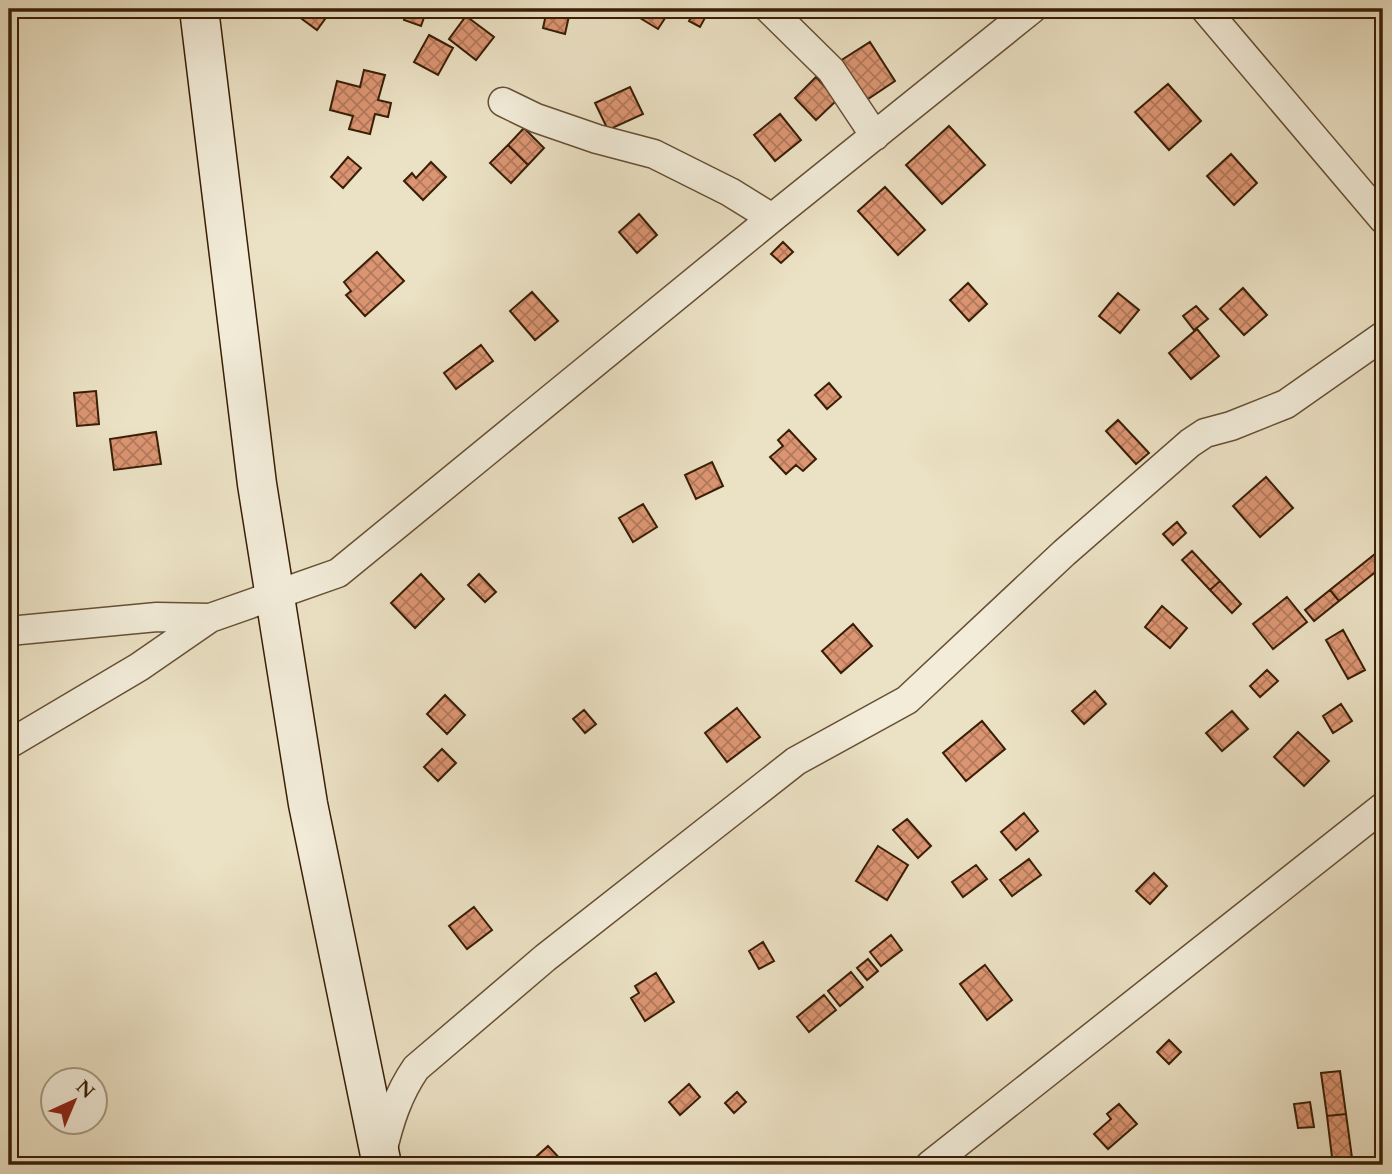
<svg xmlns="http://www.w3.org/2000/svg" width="1392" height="1174" font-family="Cardo,serif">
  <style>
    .building { fill: url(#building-cross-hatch); stroke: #391e05; stroke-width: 2 }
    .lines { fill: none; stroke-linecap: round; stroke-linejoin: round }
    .street-casing { stroke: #664f35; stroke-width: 31 }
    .secondary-casing { stroke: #391e05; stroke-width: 41 }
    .street { stroke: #f2ecd9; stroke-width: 28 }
    .secondary { stroke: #f2ecd9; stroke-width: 38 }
  </style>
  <defs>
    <pattern id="building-cross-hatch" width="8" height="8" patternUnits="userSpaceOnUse" patternTransform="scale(1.75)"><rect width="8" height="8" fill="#dc9572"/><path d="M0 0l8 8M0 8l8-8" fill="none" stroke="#b3795c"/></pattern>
  </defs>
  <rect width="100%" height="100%" fill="#ebe1c4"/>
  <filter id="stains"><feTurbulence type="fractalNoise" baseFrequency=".00286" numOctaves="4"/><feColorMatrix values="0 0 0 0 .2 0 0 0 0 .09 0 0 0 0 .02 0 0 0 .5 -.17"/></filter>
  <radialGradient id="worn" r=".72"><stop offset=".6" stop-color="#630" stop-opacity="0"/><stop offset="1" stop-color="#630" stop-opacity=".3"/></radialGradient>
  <path class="building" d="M309 9 325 19 317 30 302 19Z
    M408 9H427L421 26 404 20Z
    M646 9H671L658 29 640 18Z
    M547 10 569 16 565 34 543 28Z
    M695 10 706 16 700 27 689 21Z
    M466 16 494 37 476 60 449 39Z
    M429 35 453 48 438 75 414 62Z
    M870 42 895 81 865 101 840 61Z
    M364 70 385 75 378 100 391 103 388 117 375 114 370 134 349 129 353 116 330 110 337 81 360 87Z
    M816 77 837 100 816 120 795 98Z
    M1168 84 1201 121 1169 150 1135 112Z
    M630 87 643 114 608 130 595 103Z
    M780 114 801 140 775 161 754 135Z
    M949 126 985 165 942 204 906 165Z
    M524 128 544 148 528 165 508 145Z
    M508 145 528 165 511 183 490 163Z
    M1231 154 1257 183 1234 205 1207 176Z
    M348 157 361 168 343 188 331 177Z
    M431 162 446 177 423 200 404 181 412 173 416 178Z
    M885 187 925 230 898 255 858 211Z
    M639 214 657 235 637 253 619 232Z
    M783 242 793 252 781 263 771 254Z
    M377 252 404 281 365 316 346 295 351 291 344 282Z
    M968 283 987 304 969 321 950 300Z
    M1243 288 1267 315 1244 335 1220 309Z
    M532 292 558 321 535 340 510 311Z
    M1118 293 1139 310 1120 333 1099 316Z
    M1196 306 1208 319 1194 330 1183 316Z
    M1197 329 1219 356 1191 379 1169 353Z
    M481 345 493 361 456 389 444 373Z
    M829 383 841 397 827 409 815 395Z
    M96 391 99 424 77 426 74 393Z
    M1118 420 1149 453 1136 464 1106 431Z
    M789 430 816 459 803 471 796 465 786 474 770 457 783 446 778 440Z
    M156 432 161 464 114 470 110 439Z
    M712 462 723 486 696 499 685 475Z
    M1266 477 1293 508 1260 537 1233 506Z
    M643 504 657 527 633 542 619 518Z
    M1177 522 1186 533 1173 545 1163 534Z
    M1192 551 1220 581 1210 590 1182 560Z
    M1375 554 1383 566 1339 601 1330 590Z
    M421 574 444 599 415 628 391 603Z
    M479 574 496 592 485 602 468 585Z
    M1220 581 1241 604 1232 613 1210 590Z
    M1330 590 1339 601 1314 621 1305 610Z
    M1287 597 1307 622 1273 649 1253 624Z
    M1162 606 1187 628 1170 648 1145 627Z
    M853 624 872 646 841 673 822 651Z
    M1343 630 1365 670 1348 679 1326 640Z
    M1267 670 1278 681 1260 697 1250 686Z
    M1095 691 1106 704 1084 724 1072 711Z
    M445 695 465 715 447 734 427 714Z
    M1341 704 1352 721 1333 733 1323 716Z
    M737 708 760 737 727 762 705 733Z
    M584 710 596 724 585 733 573 719Z
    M1232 711 1248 729 1222 751 1206 733Z
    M982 721 1005 749 966 781 943 753Z
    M1298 732 1329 761 1304 786 1274 757Z
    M442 749 456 763 438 781 424 767Z
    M1024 813 1038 831 1016 850 1001 832Z
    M907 819 931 846 918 858 893 830Z
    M878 846 908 865 887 900 856 881Z
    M1029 859 1041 875 1012 896 1000 880Z
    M976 865 987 879 963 897 952 882Z
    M1154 873 1167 886 1150 904 1136 891Z
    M474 907 492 930 467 949 449 926Z
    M891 935 902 950 881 966 870 952Z
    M763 942 774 961 759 969 749 951Z
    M868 959 878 971 867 980 857 968Z
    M985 965 1012 1000 987 1020 960 984Z
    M851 972 863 987 840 1006 828 991Z
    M656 973 674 1002 645 1021 631 998 639 993 635 986Z
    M824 995 836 1010 809 1032 797 1017Z
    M1169 1040 1181 1052 1169 1064 1157 1052Z
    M1340 1071 1346 1114 1327 1116 1321 1073Z
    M689 1084 700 1097 680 1115 669 1102Z
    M737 1092 746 1102 734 1113 725 1103Z
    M1310 1102 1314 1127 1298 1128 1294 1104Z
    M1119 1104 1137 1124 1108 1149 1094 1134 1111 1119 1107 1114Z
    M1346 1114 1353 1165H1333L1327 1116Z
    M548 1146 566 1165H527Z"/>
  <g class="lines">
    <defs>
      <path id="street" d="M769 9 831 70 875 136
        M1205 9 1383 219
        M503 102 536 118 597 139 654 154 730 192 772 218
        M9 631 157 617 210 618 338 573 772 218 1032 9
        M9 744 139 667 210 618
        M382 1153C389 1122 398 1094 416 1068L545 958 796 761 907 700 1064 553 1190 443 1205 433 1231 426 1286 404 1383 336
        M930 1165 1383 807"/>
      <path id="secondary" d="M199 9 257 484 308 804 382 1165"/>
    </defs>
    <use href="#street" class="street-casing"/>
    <use href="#secondary" class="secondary-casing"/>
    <use href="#street" class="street"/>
    <use href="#secondary" class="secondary"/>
  </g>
  <rect width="1392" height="1174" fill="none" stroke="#ebe1c4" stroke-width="35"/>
  <rect x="10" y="10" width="1371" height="1153" fill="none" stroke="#391e05" stroke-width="3.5"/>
  <rect x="18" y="18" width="1357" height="1139" fill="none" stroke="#391e05" stroke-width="2"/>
  <g transform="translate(74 1101) rotate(44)"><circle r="33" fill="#f2ecd9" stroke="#a89a84" stroke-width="2"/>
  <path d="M0-5L12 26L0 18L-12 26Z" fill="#8f2418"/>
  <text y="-10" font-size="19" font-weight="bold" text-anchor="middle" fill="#391e05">N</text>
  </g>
  <rect width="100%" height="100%" filter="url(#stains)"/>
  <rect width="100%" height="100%" fill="url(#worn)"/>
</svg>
